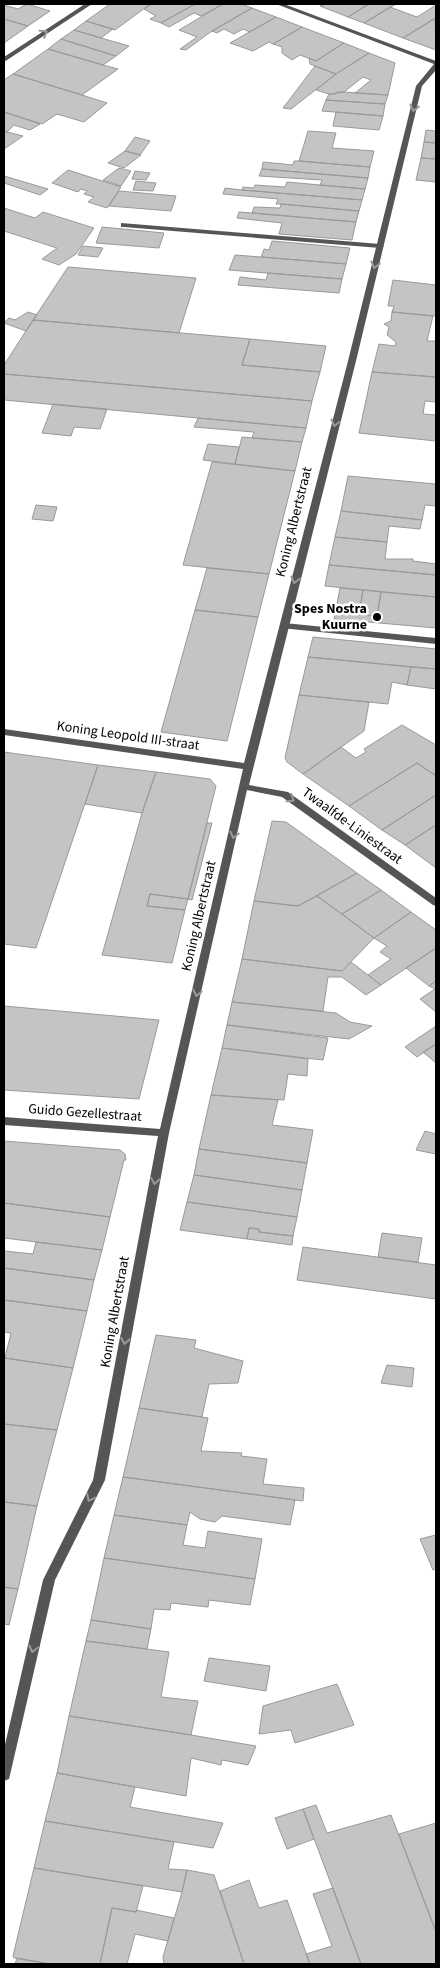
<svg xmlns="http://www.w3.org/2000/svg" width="440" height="1968" font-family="'Source Sans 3',sans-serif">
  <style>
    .building { fill: #c4c4c4; stroke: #999 }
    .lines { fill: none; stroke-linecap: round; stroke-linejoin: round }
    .lane { fill: #555; fill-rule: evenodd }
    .street { fill: #555; fill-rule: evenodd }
    .oneway { stroke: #999 }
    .poi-dot { fill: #000; stroke: #fff; stroke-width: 2 }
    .labels { text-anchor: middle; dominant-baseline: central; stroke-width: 5; stroke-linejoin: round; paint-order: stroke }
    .street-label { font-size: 14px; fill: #000; stroke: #fff }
    .poi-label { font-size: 14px; font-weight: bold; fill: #000; stroke: #fff; text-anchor: end }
  </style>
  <rect width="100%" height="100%" fill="#fff"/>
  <path class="building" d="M27 4 50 11 28 26 4 19V5L18 9Z
    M110 4H145L149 5 115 30 86 21Z
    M152 4H195L161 23 150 19 156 16 144 9Z
    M195 4H223L201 16 194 13 169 27 161 23Z
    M223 4H241L252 8 209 33 186 50 180 49 197 37 179 30Z
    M326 4H369L348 17 320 6Z
    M369 4H396L364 23 348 17Z
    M436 5V18L403 38 364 23 390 7 417 17Z
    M252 8 276 17 250 32 243 29 234 34 224 29 217 33 212 31Z
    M276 17 302 27 273 44 269 42 253 51 230 43Z
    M435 18 436 50 403 38Z
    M4 19 28 26 4 43Z
    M86 21 113 29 101 38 74 30Z
    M302 27 344 43 316 61 300 55 292 60 282 53V47L273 44Z
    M74 30 101 38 129 46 116 56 61 39Z
    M61 39 116 56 103 65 48 49Z
    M344 43 369 53 336 74 310 64 309 58 316 61Z
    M48 49 103 65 118 69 82 95 13 74Z
    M369 53 395 63 388 95 355 93 371 80 363 77 344 92 329 94 316 90 336 74Z
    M315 66 336 74 291 109 283 108Z
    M13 74 82 95 107 103 84 122 57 114 42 124 4 112V80Z
    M337 92H344L388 95 385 104 326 100 329 94H336Z
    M326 100 385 104 383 116 322 111Z
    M4 112 40 124 30 130 14 125 7 132 4 131Z
    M336 112 383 116 379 130 333 126Z
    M426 130 436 131V143L424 142Z
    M4 131 7 132 23 136 4 149Z
    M308 131 336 133 332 148 374 151 370 167 299 161Z
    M135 137 150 141 140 155 125 151Z
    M424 142 436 143V159L421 158Z
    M125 151 141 155 124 168 108 163Z
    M421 158 436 159V182L416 180Z
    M294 161H299L370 167 368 178 262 169 263 162 293 165Z
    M119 168 131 171 121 186 103 180Z
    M262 169 368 178 365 189 320 185 322 180 259 176Z
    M68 170 121 187 107 208 88 202 94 197 84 194 87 191 81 189 78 192 52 183Z
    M135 171 150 173 146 180 132 179Z
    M4 176 48 189 40 195 4 183Z
    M136 181 156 183 153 191 133 190Z
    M287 182 320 185 365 189 362 200 242 190 243 187 254 188 255 185 285 187Z
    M225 188 242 190 362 200 359 211 281 204H276L278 199 223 194Z
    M119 191 176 196 171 211 109 206Z
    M281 204 359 211 356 222 252 213 254 207 280 208Z
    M4 208 35 218 43 212 94 228 76 254 59 265 42 259 57 248 4 231Z
    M239 212 252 213 356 222 352 240 279 234 282 223 237 218Z
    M102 227 164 233 159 248 96 243Z
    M272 241 350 248 346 264 261 257 264 249 269 250Z
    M83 246 103 248 98 257 78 255Z
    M235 255 261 257 346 264 342 279 229 270Z
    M68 267 196 278 179 333 33 320Z
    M268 273 342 279 339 293 238 285 240 277 266 280Z
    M393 280 436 285V316L392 312 394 306H388Z
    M28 312 37 315 26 331 4 323 9 318 15 320Z
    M392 312 433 316 427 341H436V377L372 372 379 344 395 346 396 342 387 335 389 327 384 324 391 321Z
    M33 320 250 339 242 365 320 372 312 401 4 374V365Z
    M250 339 326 346 320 372 242 365Z
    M372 372 436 377V402L425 401 423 414 436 415V441L359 433Z
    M4 374 312 401 306 428 4 400Z
    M53 404 107 409 100 429 74 427 71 436 42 433Z
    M198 418 306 428 302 442 252 438 254 432 194 427Z
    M242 437 302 442 295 471 235 464Z
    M208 444 239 447 235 464 203 460Z
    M212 462 295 471 269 574 183 565Z
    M348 476 436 484V506L425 505 422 520 341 511Z
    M36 505 57 507 53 521 32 519Z
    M341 511 422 520 420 529 389 526 387 542 335 537Z
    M335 537 387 542 385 559H413V561L436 564V575L329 565Z
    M329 565 436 575V597L325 586Z
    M207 568 269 574 258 617 195 610Z
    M340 588 363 590 359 615 377 616 381 592 436 597V628L334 619Z
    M363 590 381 592 377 616 359 615Z
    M195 610 258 617 227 741 161 732Z
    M313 637 436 649V669L308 657Z
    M308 657 411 667 407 685 392 682 388 704 299 695Z
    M411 667 436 669V689L407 685Z
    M299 695 369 702 364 731 303 774 287 762 285 758Z
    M402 725 436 745V776L417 763 349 806 303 774 341 747 356 758 366 752 364 749Z
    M4 752 98 765 36 948 4 944Z
    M417 763 436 776V795L382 830 349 806Z
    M98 765 156 772 142 813 85 804Z
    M156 772 210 779 216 786 188 899 150 894 147 906 185 910 172 963 102 955 142 813Z
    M436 795V825L405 845 382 830Z
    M272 821 286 822 357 873 298 906 254 901Z
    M207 823H212L192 900 188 899Z
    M436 825V868L405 845Z
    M357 873 381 890 342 914 317 896Z
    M381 890 411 912 374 938 342 914Z
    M150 894 188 899 185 910 147 906Z
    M317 896 374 938 342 971 242 959 254 901 298 906Z
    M411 912 436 930V948L381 985 368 975 391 959 380 952 387 946 374 938Z
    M436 948V981L429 986 406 968Z
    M242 959 342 971 351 962 381 985 366 995 342 977H328L323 1011 232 1002Z
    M436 981V1012L420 999 435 989 429 986Z
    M232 1002 336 1013 350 1022 372 1026 349 1039 227 1025Z
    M4 1006 159 1020 139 1099 4 1090Z
    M227 1025 328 1038 323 1060 222 1048Z
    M436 1026V1044L417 1057 405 1047Z
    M436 1044V1063L423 1052Z
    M222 1048 308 1059 307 1076 288 1074 284 1100 211 1095Z
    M211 1095 278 1100 272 1125 313 1130 307 1163 199 1149Z
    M425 1131 436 1134V1154L416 1150Z
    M4 1141 120 1150 125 1154 126 1160H124L110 1217 4 1203Z
    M199 1149 307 1163 302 1190 194 1175Z
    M194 1175 302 1190 297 1217 187 1202Z
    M187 1202 297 1217 293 1236 259 1232V1229L249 1228 247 1239 180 1230Z
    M4 1203 110 1217 102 1250 4 1238Z
    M249 1228 259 1229V1232L293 1236 292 1245 247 1239Z
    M382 1233 422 1238 418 1262 378 1257Z
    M36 1242 102 1250 94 1280 4 1268V1251L33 1254Z
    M303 1247 436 1265V1299L297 1280Z
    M4 1268 94 1280 87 1311 4 1300Z
    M4 1300 87 1311 73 1368 5 1358 11 1333 4 1332Z
    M156 1335 196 1340 194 1348 243 1361 238 1383 209 1384 202 1417 139 1408Z
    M4 1358 73 1368 57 1430 4 1424Z
    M387 1365 414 1368 412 1387 381 1383Z
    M139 1408 208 1418 201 1451 242 1453 241 1456 267 1459 263 1484 304 1488 303 1501 123 1477Z
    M4 1424 57 1430 37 1506 4 1502Z
    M123 1477 295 1500 290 1525 222 1516 215 1522 200 1519 190 1512 187 1525 114 1515Z
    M4 1502 37 1506 18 1589 4 1587Z
    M114 1515 187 1525 183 1545 205 1548 208 1531 262 1539 255 1579 104 1558Z
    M436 1535V1569L433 1570 420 1539Z
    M104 1558 255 1579 250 1605 209 1600 208 1607 171 1603 170 1610 154 1609 151 1629 91 1620Z
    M4 1587 18 1589 9 1625 4 1624Z
    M91 1620 151 1629 147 1649 86 1641Z
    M86 1641 169 1652 161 1697 198 1701 191 1735 69 1716Z
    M209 1658 270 1666 266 1691 204 1681Z
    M337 1684 354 1725 295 1743 291 1730 259 1734 263 1706Z
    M69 1716 191 1735 256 1746 248 1765 222 1760 221 1765 191 1758 186 1796 57 1773Z
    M57 1773 135 1787 130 1807 223 1823 213 1848 45 1821Z
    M316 1805 327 1833 391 1815 436 1932V1964H361L303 1809Z
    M303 1809 314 1839 287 1849 275 1818Z
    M45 1821 174 1842 168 1869 187 1870 182 1892 34 1868Z
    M436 1823V1932L399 1834Z
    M34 1868 143 1886 136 1912 112 1908 100 1964H50L14 1958 13 1956Z
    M187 1870 214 1875 244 1964H164L163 1957 182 1892Z
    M249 1880 259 1908 287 1900 310 1964H244L220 1891Z
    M333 1888 361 1964H310L306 1954 332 1946 313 1894Z
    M112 1908 136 1912V1910L174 1918 168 1941 135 1934 127 1964H100Z
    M17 1958 50 1964H15Z"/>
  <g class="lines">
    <path class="lane" d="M121 223 380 244 384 246 380 248 124 227H121Z
      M284 623 436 638V644L281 628 280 626 281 624Z"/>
    <path class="street" d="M85 4H92L4 62V57Z
      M276 4H284L436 61V70L422 86 356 361 249 785 288 792 436 898V906L433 905 282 797 247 790 169 1133 105 1480 55 1580 10 1775 9 1779 4 1781V1749L43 1580 93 1480 158 1136 4 1125V1117L160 1129 243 769 4 735V729L244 763 348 361 416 86 434 64Z"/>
  </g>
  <defs><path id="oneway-chevron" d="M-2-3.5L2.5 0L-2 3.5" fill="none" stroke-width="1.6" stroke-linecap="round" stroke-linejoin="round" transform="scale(1.25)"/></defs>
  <g class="oneway">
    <use href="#oneway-chevron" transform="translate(44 33) rotate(-33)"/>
    <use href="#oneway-chevron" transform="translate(414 108) rotate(104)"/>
    <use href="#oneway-chevron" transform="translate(375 265) rotate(104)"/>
    <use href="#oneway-chevron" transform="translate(335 423) rotate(105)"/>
    <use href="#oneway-chevron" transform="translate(295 580) rotate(104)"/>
    <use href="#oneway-chevron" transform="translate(291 799) rotate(35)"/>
    <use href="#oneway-chevron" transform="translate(234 835) rotate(103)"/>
    <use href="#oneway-chevron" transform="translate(197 993) rotate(103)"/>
    <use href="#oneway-chevron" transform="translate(155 1181) rotate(100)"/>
    <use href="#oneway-chevron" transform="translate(125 1341) rotate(100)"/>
    <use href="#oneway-chevron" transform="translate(90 1498) rotate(117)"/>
    <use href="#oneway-chevron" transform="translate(33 1649) rotate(103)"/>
  </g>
  <circle class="poi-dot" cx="377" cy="617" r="5"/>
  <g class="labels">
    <g class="street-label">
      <text transform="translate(294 522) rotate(-76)">Koning Albertstraat</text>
      <text transform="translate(128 736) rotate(8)">Koning Leopold III-straat</text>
      <text transform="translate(352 826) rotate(36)">Twaalfde-Liniestraat</text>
      <text transform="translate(199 916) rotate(-77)">Koning Albertstraat</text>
      <text transform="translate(85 1113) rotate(4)">Guido Gezellestraat</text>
      <text transform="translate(115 1312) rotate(-80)">Koning Albertstraat</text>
    </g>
    <g class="poi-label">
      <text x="367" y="609">Spes Nostra<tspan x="367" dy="16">Kuurne</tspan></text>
    </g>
  </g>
  <rect width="440" height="1968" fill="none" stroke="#000000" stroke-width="10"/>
</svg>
